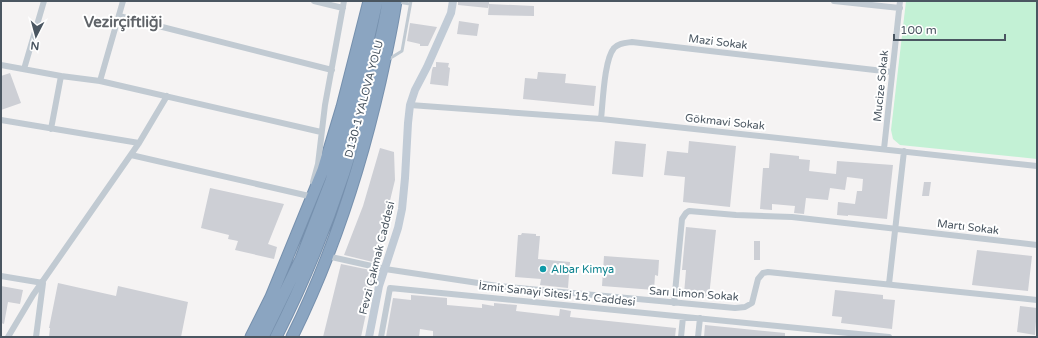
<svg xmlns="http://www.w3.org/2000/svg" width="1038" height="338" font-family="'Varela Round',sans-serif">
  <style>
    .green { fill: #c3f1d5 }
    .building { fill: #cdcfd5 }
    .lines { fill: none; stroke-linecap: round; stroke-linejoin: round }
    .highway-casing { stroke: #7690ad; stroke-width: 13 }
    .lane { stroke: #c1cad2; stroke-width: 3 }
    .street { stroke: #c1cad2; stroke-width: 6 }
    .secondary { stroke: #c1cbd6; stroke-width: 8 }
    .highway { stroke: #8ba5c1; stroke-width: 11 }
    .culture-dot { fill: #0f9aa8; stroke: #fff; stroke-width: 1.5 }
    .labels { text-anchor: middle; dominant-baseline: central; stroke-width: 4; stroke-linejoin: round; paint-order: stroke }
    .street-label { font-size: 11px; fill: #4a5661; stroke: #fff }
    .culture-label { font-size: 11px; fill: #0d838f; stroke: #fff; text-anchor: start }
    .district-label { font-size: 15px; font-weight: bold; fill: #5f6368; stroke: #fff }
  </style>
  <rect width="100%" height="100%" fill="#f5f3f3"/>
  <path class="green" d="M906 1H1037V159L900 145 893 139 891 130Z"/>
  <path class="building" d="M458 1H489V4L534 6V16L488 15 489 4 488 8 458 5Z
    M459 21 479 24 477 36 457 34Z
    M410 23 437 27 428 46H420V44L407 41Z
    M436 62 449 63 448 67 450 68 448 86 430 84 432 70 433 67H436Z
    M538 72 566 74 565 83 596 86 594 106 523 99 525 78 537 79Z
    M10 73 21 103 1 110V76Z
    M615 141 646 144 643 177 612 174Z
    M689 141 736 146 730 207 683 202 685 177 664 175 667 151 688 153Z
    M380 148 394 152 395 180 387 213H389L377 263 344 255 363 206Z
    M770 153 799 156V159L810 160 809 171 836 174 837 161 893 165 887 219 848 215V216L837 215 838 202 855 204 857 191H862L863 179 847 177 845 190 830 188 828 200 806 198 804 214 794 213 795 206 772 204V210L760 209 763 168H769Z
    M924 182H931L929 196H922Z
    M210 188 284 204 268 244 277 247 274 259 235 250 238 241 228 239 229 235 201 228Z
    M686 227 716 230 709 297 684 294 686 270H682Z
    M522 233 536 234V236H540L538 259 570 262 568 288 540 285 541 279 515 277 518 235H521Z
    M754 241H760V260H754Z
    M977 250 1032 256 1028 291 972 285Z
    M604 256 659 260 658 276 655 275 654 290 602 286Z
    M341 264 375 271 361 337H323Z
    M58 283 116 296 118 286 188 302 181 337H49L50 328H49Z
    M1 286 23 290 20 304 8 302 4 324 1 323Z
    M835 290 883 295V299L895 300 892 329 841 323 842 317 832 316Z
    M411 295 447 298V305L482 308V304L494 306V303L517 305 516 311 559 316 560 309 571 311 570 317 676 328 675 337H433V331L420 329 419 337H386L393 298 411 300Z
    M1020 306 1037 308 1035 335 1017 332Z
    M705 325 785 333V337H704Z"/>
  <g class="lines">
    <defs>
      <path id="highway" d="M251 337 271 297 323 170 342 107 369 1
        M263 337 301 259 331 181 360 76 377 1
        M276 337C316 258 346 176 368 90 375 61 384 31 388 1
        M292 337C332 256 360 170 380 82 386 55 392 28 396 1"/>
    </defs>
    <use href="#highway" class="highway-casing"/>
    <path class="lane" d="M398 2 410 4
      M389 59 402 51 411 1"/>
    <path class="street" d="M314 1 343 8
      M834 1 900 8
      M119 16 332 70
      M1 65 61 76 100 81 321 132
      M24 69 44 1
      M100 81 123 1
      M410 105 601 119 1037 166
      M601 119C603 102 604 60 614 48 619 43 625 43 632 42L892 72
      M1 120 139 143
      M51 129 61 76
      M884 149 900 1
      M131 155 309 196
      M313 182 318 164 325 105 344 1
      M327 256 385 269 498 286 735 308 745 307 752 303 758 279 763 273 768 272 1037 300
      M1 276 43 283 36 337
      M889 284 904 151
      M674 303 682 219 686 213 689 211 736 215 792 217 1037 245
      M8 337 33 295 139 143 167 96
      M381 337 390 288 889 337
      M681 337 683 317
      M698 337 700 318"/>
    <path class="secondary" d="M369 337 379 286 398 228 402 209 405 178 408 123 410 105 415 90 427 67 451 13 453 1"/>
    <use href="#highway" class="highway"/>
  </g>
  <circle class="culture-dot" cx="543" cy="269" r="4"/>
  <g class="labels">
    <g class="street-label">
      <text transform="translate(718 42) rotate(7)">Mazi Sokak</text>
      <text transform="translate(881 86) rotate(-84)">Mucize Sokak</text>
      <text transform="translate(364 99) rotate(-75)">D130-1 YALOVA YOLU</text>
      <text transform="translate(725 122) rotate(6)">Gökmavi Sokak</text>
      <text transform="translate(968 227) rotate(7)">Martı Sokak</text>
      <text transform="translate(377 258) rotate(-76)">Fevzi Çakmak Caddesi</text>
      <text transform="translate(557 294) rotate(6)">İzmit Sanayi Sitesi 15. Caddesi</text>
      <text transform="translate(694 294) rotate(4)">Sarı Limon Sokak</text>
    </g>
    <g class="culture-label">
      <text x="551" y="269">Albar Kimya</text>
    </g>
    <g class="district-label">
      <text x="123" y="22">Vezirçiftliği</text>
    </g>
  </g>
  <rect width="1038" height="338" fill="none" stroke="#4a5661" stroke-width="4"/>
  <g transform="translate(36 36) rotate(186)" stroke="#ffffff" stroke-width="3" paint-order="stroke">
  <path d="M0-3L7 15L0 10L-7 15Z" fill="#4a5661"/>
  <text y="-6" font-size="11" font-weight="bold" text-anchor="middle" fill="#4a5661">N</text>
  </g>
  <path d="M894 34v6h111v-6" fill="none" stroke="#4a5661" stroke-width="2"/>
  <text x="900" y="34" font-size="12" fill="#4a5661" stroke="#ffffff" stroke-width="3" paint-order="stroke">100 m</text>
</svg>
